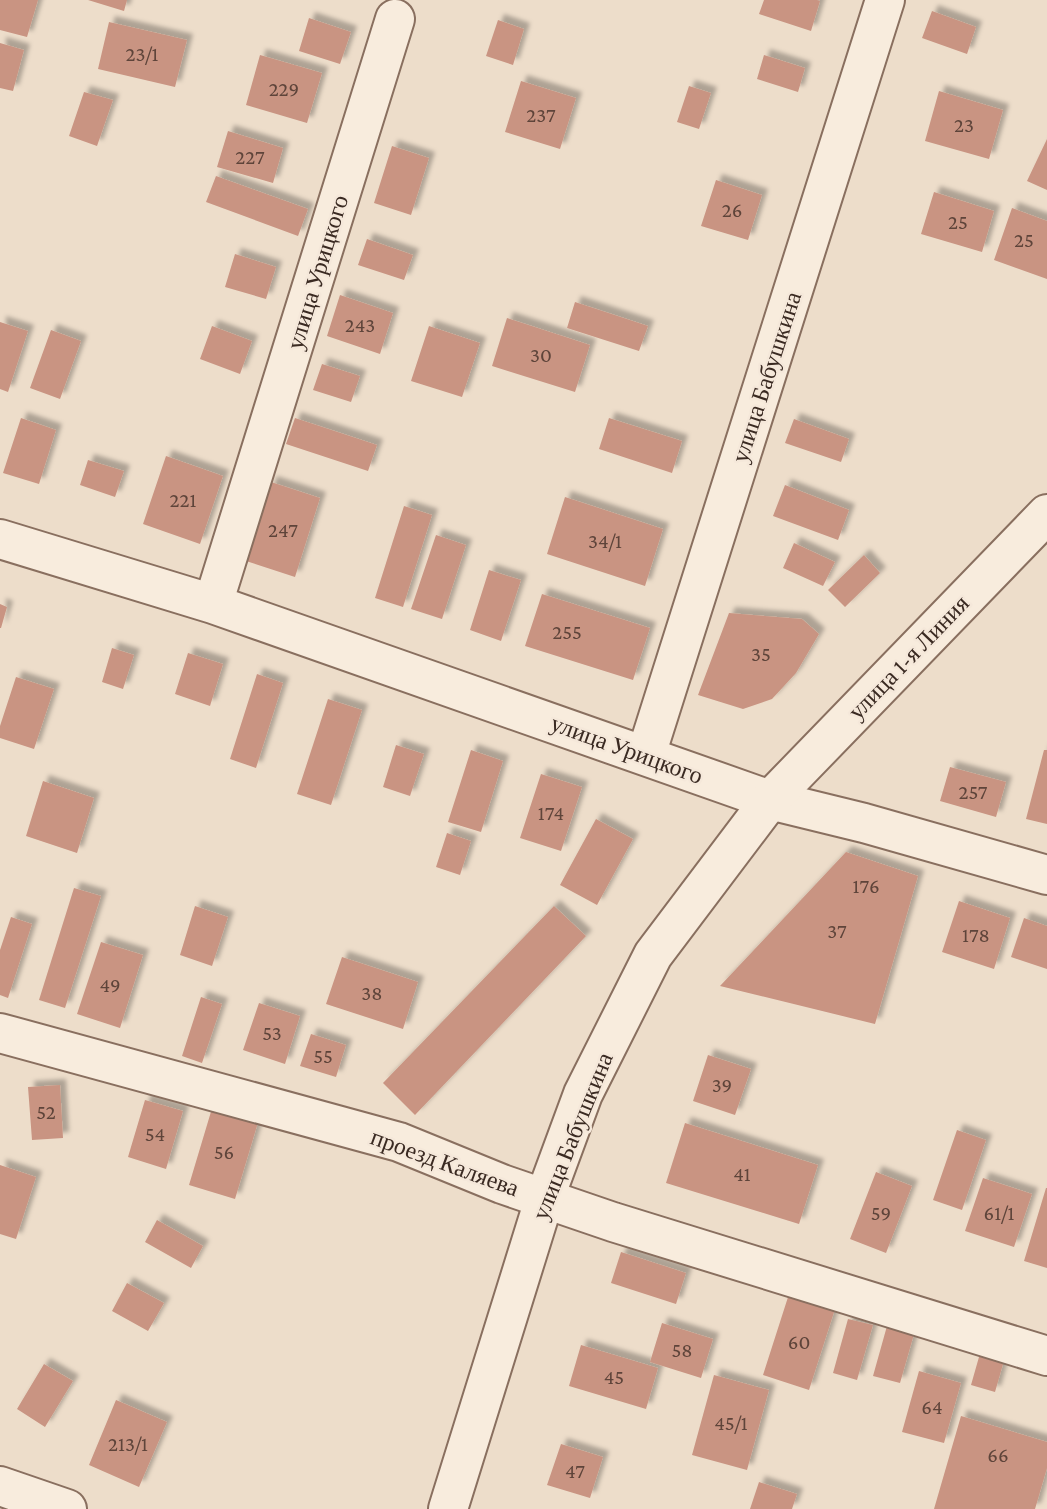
<svg xmlns="http://www.w3.org/2000/svg" width="1047" height="1509" font-family="'Crimson Pro',serif">
  <style>
    .building { fill: #c99482; filter: url(#shadow) }
    .lines { fill: none; stroke-linecap: round; stroke-linejoin: round }
    .minor-casing { stroke: #896f5f; stroke-width: 42 }
    .tertiary-casing { stroke: #896f5f; stroke-width: 42 }
    .minor { stroke: #f8ecdd; stroke-width: 38 }
    .tertiary { stroke: #f8ecdd; stroke-width: 38 }
    .labels { text-anchor: middle; dominant-baseline: central; stroke-width: 5; stroke-linejoin: round; paint-order: stroke }
    .number-label { font-size: 21px; fill: #5e443a }
    .street-label { font-size: 24px; fill: #3a2a22; stroke: #f5e8da }
  </style>
  <defs>
    <filter id="shadow"><feDropShadow dx="6" dy="-6" stdDeviation="2" flood-color="#0004"/></filter>
  </defs>
  <rect width="100%" height="100%" fill="#edddca"/>
  <path class="building" d="M0 0H38L27 37 0 30Z
    M88 0H127L124 11Z
    M764 0H817L820 1 811 31 759 14Z
    M932 11 976 27 967 54 922 38Z
    M309 18 351 32 340 64 299 51Z
    M498 20 524 29 513 65 486 56Z
    M109 22 187 40 175 87 98 69Z
    M0 43 24 50 13 91 0 88Z
    M260 55 322 73 307 123 246 105Z
    M764 55 805 68 798 92 757 79Z
    M521 81 576 98 560 149 505 132Z
    M689 86 711 93 699 129 677 122Z
    M939 91 1003 110 989 159 925 141Z
    M84 92 113 100 97 146 69 136Z
    M228 131 283 148 273 183 217 167Z
    M1047 139V190L1027 181Z
    M392 146 429 158 411 215 374 203Z
    M216 176 308 209 298 236 206 202Z
    M716 180 762 195 748 240 701 226Z
    M934 192 994 211 982 252 921 234Z
    M1012 208 1047 221V279L994 260Z
    M367 239 413 255 404 280 358 265Z
    M235 254 276 267 266 299 225 287Z
    M340 295 393 313 380 354 327 336Z
    M575 302 648 326 639 351 567 328Z
    M507 318 590 345 575 392 492 366Z
    M0 322 28 331 8 392 0 389Z
    M212 326 252 341 240 374 200 359Z
    M429 326 480 343 462 397 411 381Z
    M51 330 81 341 60 399 30 388Z
    M322 364 360 376 351 402 313 390Z
    M21 418 56 430 39 484 3 473Z
    M295 418 377 445 368 471 286 444Z
    M609 418 682 441 672 473 599 449Z
    M794 419 849 439 841 462 785 443Z
    M166 456 223 476 200 544 143 524Z
    M88 460 124 471 115 497 80 485Z
    M271 482 320 498 295 577 246 561Z
    M785 485 849 510 838 540 773 516Z
    M565 497 663 529 645 586 547 554Z
    M404 506 432 515 403 607 375 598Z
    M436 535 466 545 442 619 411 609Z
    M794 543 835 562 823 586 783 568Z
    M864 555 880 573 845 607 828 590Z
    M489 570 521 580 501 641 470 630Z
    M542 594 650 628 633 680 525 646Z
    M0 604 7 607 1 628H0Z
    M729 613 802 619 819 634 796 673 772 699 743 709 698 695Z
    M112 648 134 655 123 689 102 682Z
    M188 653 223 664 210 706 175 694Z
    M257 674 283 683 256 768 230 759Z
    M16 677 54 689 34 749 0 738V726Z
    M328 699 362 710 331 805 297 794Z
    M396 745 424 754 410 796 383 787Z
    M471 750 503 761 481 832 448 822Z
    M1044 750H1047V824L1026 819Z
    M950 767 1006 782 996 817 940 801Z
    M541 774 582 787 561 851 520 838Z
    M43 781 94 798 77 853 26 836Z
    M596 819 633 839 597 905 560 885Z
    M447 833 471 841 460 875 436 867Z
    M846 852 918 876 875 1024 720 986Z
    M74 888 101 896 65 1008 39 1000Z
    M959 901 1010 918 994 969 942 952Z
    M195 906 228 917 212 966 180 955Z
    M554 906 586 936 415 1115 383 1083Z
    M11 917 32 924 8 998 0 995V950Z
    M1024 918 1047 926V969L1011 957Z
    M101 942 143 955 120 1028 77 1014Z
    M342 957 418 982 403 1029 326 1004Z
    M201 997 222 1004 202 1063 182 1056Z
    M259 1003 300 1016 285 1064 243 1050Z
    M311 1034 346 1045 336 1077 300 1066Z
    M708 1055 751 1069 735 1115 693 1101Z
    M60 1085 63 1138 32 1140 28 1087Z
    M145 1100 183 1111 166 1169 128 1157Z
    M213 1105 259 1119 235 1199 189 1185Z
    M685 1123 818 1165 799 1224 666 1183Z
    M957 1130 986 1140 962 1210 933 1200Z
    M0 1165 36 1177 16 1239 0 1234Z
    M876 1172 912 1186 886 1253 850 1239Z
    M983 1178 1032 1194 1014 1247 965 1231Z
    M1046 1188H1047V1268L1024 1261Z
    M157 1220 203 1246 191 1268 145 1242Z
    M621 1252 686 1273 676 1304 611 1283Z
    M127 1283 164 1303 148 1331 112 1311Z
    M789 1294 835 1309 809 1390 763 1375Z
    M848 1319 873 1325 857 1380 833 1373Z
    M662 1323 713 1339 701 1378 650 1362Z
    M887 1326 914 1334 900 1383 873 1376Z
    M581 1345 658 1368 646 1409 569 1386Z
    M981 1350 1005 1357 995 1392 971 1385Z
    M44 1364 73 1381 45 1427 17 1409Z
    M919 1371 961 1383 944 1443 902 1432Z
    M714 1375 769 1390 747 1470 692 1455Z
    M116 1400 167 1422 139 1487 89 1465Z
    M961 1416 1047 1442V1468L1035 1509H934Z
    M561 1444 603 1457 590 1498 547 1485Z
    M759 1482 797 1494 792 1509H750Z"/>
  <g class="lines">
    <defs>
      <path id="minor" d="M0 539 213 604 770 800 864 823 1047 875
        M213 604 395 19
        M646 755 885 0
        M0 1033 399 1142 502 1184 613 1222 1047 1356
        M0 1486 67 1509"/>
      <path id="tertiary" d="M448 1509 545 1197 583 1094 653 955 770 800 1047 514"/>
    </defs>
    <use href="#minor" class="minor-casing"/>
    <use href="#tertiary" class="tertiary-casing"/>
    <use href="#minor" class="minor"/>
    <use href="#tertiary" class="tertiary"/>
  </g>
  <g class="labels">
    <g class="number-label">
      <text x="142" y="54">23/1</text>
      <text x="284" y="89">229</text>
      <text x="541" y="115">237</text>
      <text x="964" y="125">23</text>
      <text x="250" y="157">227</text>
      <text x="732" y="210">26</text>
      <text x="958" y="222">25</text>
      <text x="1024" y="240">25</text>
      <text x="360" y="325">243</text>
      <text x="541" y="355">30</text>
      <text x="183" y="500">221</text>
      <text x="283" y="530">247</text>
      <text x="605" y="541">34/1</text>
      <text x="567" y="632">255</text>
      <text x="761" y="654">35</text>
      <text x="973" y="792">257</text>
      <text x="551" y="813">174</text>
      <text x="866" y="886">176</text>
      <text x="837" y="931">37</text>
      <text x="976" y="935">178</text>
      <text x="110" y="985">49</text>
      <text x="372" y="993">38</text>
      <text x="272" y="1033">53</text>
      <text x="323" y="1056">55</text>
      <text x="722" y="1085">39</text>
      <text x="46" y="1112">52</text>
      <text x="155" y="1134">54</text>
      <text x="224" y="1152">56</text>
      <text x="742" y="1174">41</text>
      <text x="881" y="1213">59</text>
      <text x="999" y="1213">61/1</text>
      <text x="799" y="1342">60</text>
      <text x="682" y="1350">58</text>
      <text x="614" y="1377">45</text>
      <text x="932" y="1407">64</text>
      <text x="731" y="1423">45/1</text>
      <text x="128" y="1444">213/1</text>
      <text x="998" y="1455">66</text>
      <text x="575" y="1471">47</text>
    </g>
    <g class="street-label">
      <text transform="translate(317 272) rotate(-73)">улица Урицкого</text>
      <text transform="translate(766 377) rotate(-72)">улица Бабушкина</text>
      <text transform="translate(908 657) rotate(-46)">улица 1-я Линия</text>
      <text transform="translate(627 749) rotate(20)">улица Урицкого</text>
      <text transform="translate(572 1136) rotate(-68)">улица Бабушкина</text>
      <text transform="translate(445 1162) rotate(20)">проезд Каляева</text>
    </g>
  </g>
</svg>
